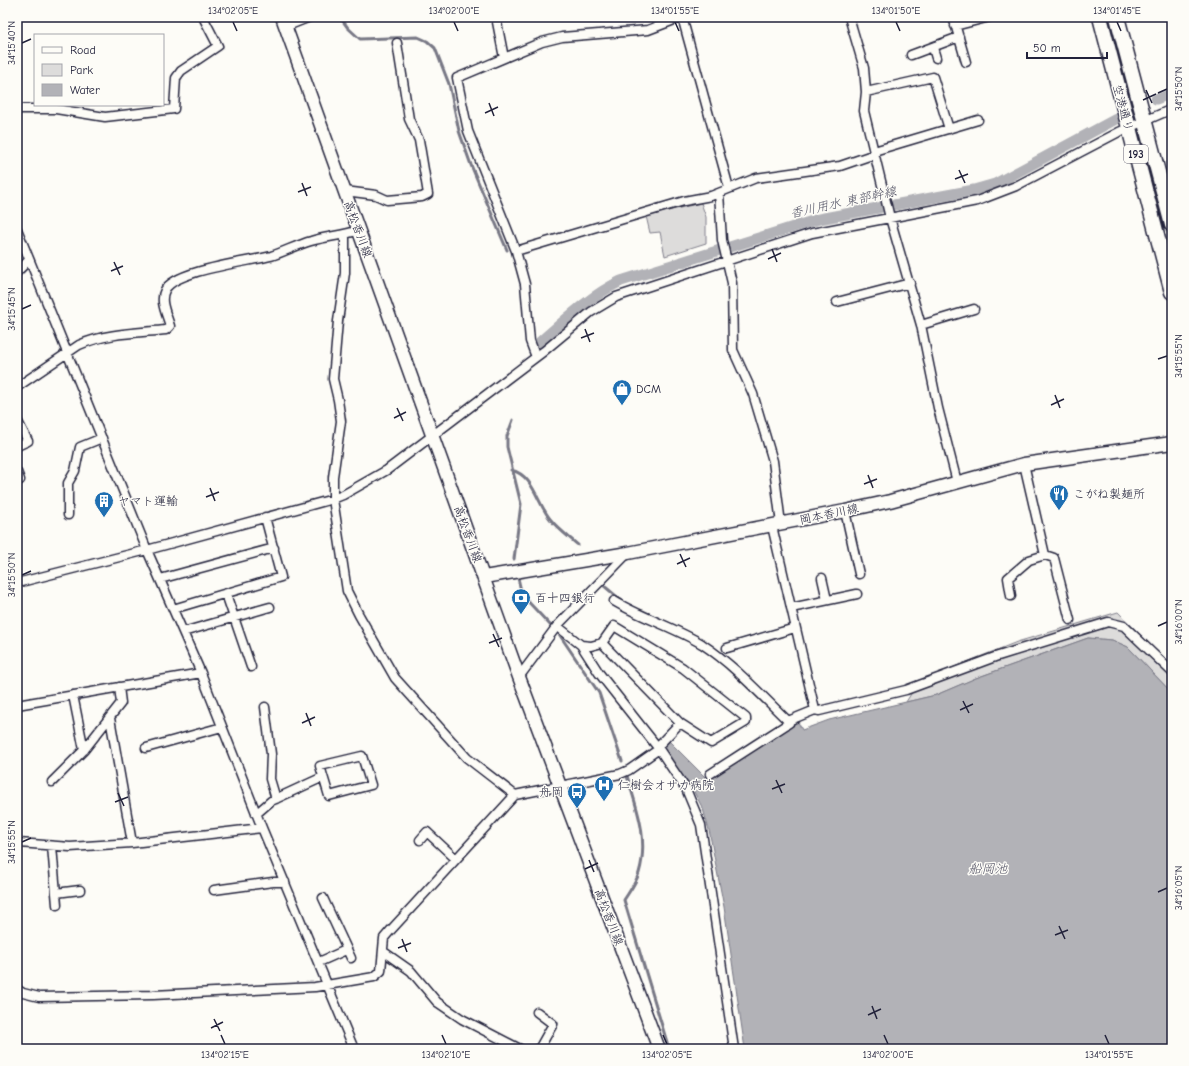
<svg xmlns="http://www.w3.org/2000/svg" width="1189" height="1066" font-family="'Comic Neue','Klee One',sans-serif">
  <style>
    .green { fill: #dddcdb; stroke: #807f8b }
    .water { fill: #b2b2b7; stroke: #787885 }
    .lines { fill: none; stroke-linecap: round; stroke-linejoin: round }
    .stream { stroke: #787885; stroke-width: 3 }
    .canal { stroke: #b2b2b7; stroke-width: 11 }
    .minor-casing { stroke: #22223b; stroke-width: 11 }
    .secondary-casing { stroke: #22223b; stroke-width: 15 }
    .trunk-casing { stroke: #22223b; stroke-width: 17 }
    .minor { stroke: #fdfcf7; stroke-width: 8 }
    .secondary { stroke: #fdfcf7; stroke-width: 12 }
    .trunk { stroke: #fdfcf7; stroke-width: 14 }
    .ticks { fill: none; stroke: #22223b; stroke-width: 1.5 }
    .labels { text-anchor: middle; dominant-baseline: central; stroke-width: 3; stroke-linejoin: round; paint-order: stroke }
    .shield { fill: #fdfcf7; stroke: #646373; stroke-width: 1 }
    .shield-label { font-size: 11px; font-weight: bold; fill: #22223b }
    .street-label { font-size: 12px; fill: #22223b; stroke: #fdfcf7 }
    .poi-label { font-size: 12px; fill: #22223b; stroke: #fdfcf7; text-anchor: start }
    .water-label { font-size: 13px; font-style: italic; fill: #545466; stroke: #fdfcf7 }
    .neatline { fill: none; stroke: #22223b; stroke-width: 1.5 }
    .ticks-label { font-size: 10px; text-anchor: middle; fill: #22223b }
  </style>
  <rect width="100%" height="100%" fill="#fdfcf7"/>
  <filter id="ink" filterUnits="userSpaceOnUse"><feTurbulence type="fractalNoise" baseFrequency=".025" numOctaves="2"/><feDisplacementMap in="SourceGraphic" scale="8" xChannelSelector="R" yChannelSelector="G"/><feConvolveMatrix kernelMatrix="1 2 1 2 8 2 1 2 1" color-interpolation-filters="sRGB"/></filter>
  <g filter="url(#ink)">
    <path class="green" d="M701 203 706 217V243L665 256 660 232 650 233 646 216Z
      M1118 612 1172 667V693L1128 647 1112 640 1088 638 976 678 936 695 906 702 919 681 1017 642Z"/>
    <path class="water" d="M1088 638 1112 640 1128 647 1172 693V1049H745L724 907 709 830 703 809 693 790 662 747 669 741 706 778 797 720 802 730 829 720 936 695 976 678Z"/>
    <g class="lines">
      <path class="stream" d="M340 17 348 28 360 39 418 37 427 41 435 48 449 84 459 131 471 165 507 250
        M513 420 507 436V447L521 504 514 559
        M511 470C534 475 537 504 551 520 558 529 569 537 578 545
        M518 578 522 595 550 625
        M603 585 622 601
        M643 611 681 629
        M559 634 599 693 622 761
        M627 776C637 809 649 839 639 873 636 883 629 892 624 900L669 1049"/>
      <path class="canal" d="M1156 99 1172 93
        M539 343C565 320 590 296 621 281L819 219 974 190 995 184 1116 119"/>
      <defs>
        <path id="minor" d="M496 17 504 58
          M849 17 864 68 866 92 864 111 890 218 921 325 938 408 957 482
          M953 17 966 62
          M955 26 990 17
          M285 27 310 17
          M933 48 936 58
          M911 55 959 37
          M866 92 933 77 949 129
          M17 109H56L105 117 174 109 176 78 181 71 218 46 203 17
          M874 151 978 120
          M345 191 376 195 387 200 422 197 428 194 419 140 409 119 397 43
          M719 193 722 240 732 283 733 350 753 394 773 461 781 524
          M17 229 147 550 201 673 262 828 354 1049
          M345 235V273L338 321 333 379 338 400 341 421 333 477V499L347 591 359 615 395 678 467 758 515 795
          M516 251 684 201 711 196 756 178 840 166 875 154
          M17 272 29 260
          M837 302 910 283
          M921 325 974 309
          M536 357 530 341 525 284 516 251 468 131 457 78 542 42 562 37 648 30 682 17 729 188
          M17 387 79 345C106 333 137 333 166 330L170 326C167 315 159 301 165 290 175 270 248 262 271 256 284 252 297 245 311 241 327 236 343 236 359 230
          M17 420 28 441 17 446
          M1024 464 1045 555 1054 558 1070 620
          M17 472 20 480
          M845 511 859 574
          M68 515V483L75 471 80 447 102 438
          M772 526 815 710 819 711 906 690 995 657 1108 622 1124 626 1172 672
          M822 578 827 600
          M160 579 274 548
          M17 583 147 550 333 499 343 495 387 470 544 351 591 312 616 297 812 233 977 201 1016 186 1119 132 1172 109
          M226 594 251 667
          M1011 596 1008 578 1029 560 1045 555
          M614 601C642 618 674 627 702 644 734 665 761 695 788 721
          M791 608 857 594
          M173 609 281 577 265 517
          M557 626 581 645 599 673 659 749 686 789 701 825 734 1049
          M183 632 270 607
          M581 645 591 646 602 643 680 723 711 743 746 722V718L683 668 614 626 602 643
          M727 648 795 628
          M519 677 557 626 628 553
          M73 695 84 750
          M17 705 201 673
          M265 707 271 754 270 779 276 799
          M110 718 132 843
          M146 748 222 727
          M362 756 371 785 329 796 320 766Z
          M710 774 789 723 788 721 815 710
          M52 782 84 750 121 703 119 687
          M256 814 271 801 323 777
          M17 840 19 843 70 847 132 843 262 828
          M420 840 427 832 456 859
          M52 846 57 905
          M214 890 273 882H285
          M56 893 80 890
          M323 898 351 958
          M384 952 411 971 437 1002 462 1019 520 1049
          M319 962 346 950
          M17 989 23 993 39 997 153 995 315 987 374 977 381 971 384 938 390 931 515 795 620 774 629 770 659 749 658 746 680 723
          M537 1012 553 1024 539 1049"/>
        <path id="secondary" d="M282 17 519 677 659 1049
          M484 577 628 553 845 511 890 501 1024 464 1172 443"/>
        <path id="trunk" d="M1100 17 1172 292
          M1117 17 1172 225"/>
      </defs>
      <use href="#minor" class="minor-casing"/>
      <use href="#secondary" class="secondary-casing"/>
      <use href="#trunk" class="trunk-casing"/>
      <use href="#minor" class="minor"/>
      <use href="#secondary" class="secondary"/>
      <use href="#trunk" class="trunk"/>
    </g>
  </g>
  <path class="ticks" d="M233 22 237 31M454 22 458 31M675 22 679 31M896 22 900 31M1117 22 1121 31M22 43 31 39M1146 90 1152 103M1158 93 1167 89M1143 100 1156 94M489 103 494 116M485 113 498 107M959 170 965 183M955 179 968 174M302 183 307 196M298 192 311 187M772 249 777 262M768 259 781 253M114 262 120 275M111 271 123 266M22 309 31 305M585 329 590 342M581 338 594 333M1158 359 1167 356M1055 395 1060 408M1051 405 1064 399M397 408 403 421M394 418 406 412M868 475 873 488M864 484 877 479M210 488 215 501M206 497 219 492M680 554 686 567M677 564 690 558M22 575 31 571M1158 626 1167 622M493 634 499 647M489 643 502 638M963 701 969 713M960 710 973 704M306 713 311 726M302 723 315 717M776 780 782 793M772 789 785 784M118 793 124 806M115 802 128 797M22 842 31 838M589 860 594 872M585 869 598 863M1158 892 1167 888M1059 926 1065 939M1055 935 1068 930M402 939 407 952M398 948 411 943M872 1006 877 1019M868 1015 881 1009M214 1019 220 1031M211 1028 223 1022M221 1035 225 1044M442 1035 446 1044M663 1035 667 1044M884 1035 888 1044M1105 1035 1109 1044"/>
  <defs>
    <symbol id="shop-pin" viewBox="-11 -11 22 30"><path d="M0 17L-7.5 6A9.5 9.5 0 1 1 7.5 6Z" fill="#1f6fb2" stroke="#fdfcf7"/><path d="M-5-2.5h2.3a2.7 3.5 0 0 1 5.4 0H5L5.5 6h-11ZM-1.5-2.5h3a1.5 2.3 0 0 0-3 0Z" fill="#fff"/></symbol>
    <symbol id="restaurant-pin" viewBox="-11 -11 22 30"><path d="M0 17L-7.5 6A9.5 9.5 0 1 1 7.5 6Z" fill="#1f6fb2" stroke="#fdfcf7"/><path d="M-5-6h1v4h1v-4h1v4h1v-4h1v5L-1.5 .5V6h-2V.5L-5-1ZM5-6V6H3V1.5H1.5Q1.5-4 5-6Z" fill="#fff"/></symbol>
    <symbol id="building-pin" viewBox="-11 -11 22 30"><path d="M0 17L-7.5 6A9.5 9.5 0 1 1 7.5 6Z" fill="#1f6fb2" stroke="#fdfcf7"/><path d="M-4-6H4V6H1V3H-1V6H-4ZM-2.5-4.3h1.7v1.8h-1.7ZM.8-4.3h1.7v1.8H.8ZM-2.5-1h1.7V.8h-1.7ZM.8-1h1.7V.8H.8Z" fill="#fff"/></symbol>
    <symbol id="bank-pin" viewBox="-11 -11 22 30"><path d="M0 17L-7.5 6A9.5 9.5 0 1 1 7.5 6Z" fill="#1f6fb2" stroke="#fdfcf7"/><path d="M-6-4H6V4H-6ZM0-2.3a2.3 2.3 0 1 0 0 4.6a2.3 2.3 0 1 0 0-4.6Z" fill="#fff"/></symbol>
    <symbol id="hospital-pin" viewBox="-11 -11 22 30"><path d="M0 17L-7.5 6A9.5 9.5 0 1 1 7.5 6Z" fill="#1f6fb2" stroke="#fdfcf7"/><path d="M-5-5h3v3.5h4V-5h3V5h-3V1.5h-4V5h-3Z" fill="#fff"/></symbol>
    <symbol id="bus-pin" viewBox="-11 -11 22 30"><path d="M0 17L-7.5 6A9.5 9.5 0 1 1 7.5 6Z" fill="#1f6fb2" stroke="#fdfcf7"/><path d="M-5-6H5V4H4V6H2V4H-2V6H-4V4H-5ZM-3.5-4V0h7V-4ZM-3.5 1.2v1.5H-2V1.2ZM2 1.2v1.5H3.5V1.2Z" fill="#fff"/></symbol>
  </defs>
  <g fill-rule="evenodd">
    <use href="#shop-pin" x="611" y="378" width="22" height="30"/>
    <use href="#restaurant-pin" x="1048" y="483" width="22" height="30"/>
    <use href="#building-pin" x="93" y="490" width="22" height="30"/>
    <use href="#bank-pin" x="510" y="587" width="22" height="30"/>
    <use href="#hospital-pin" x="593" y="774" width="22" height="30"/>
    <use href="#bus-pin" x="566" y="781" width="22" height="30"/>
  </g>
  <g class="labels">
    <rect class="shield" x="1124" y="145" width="24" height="18" rx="3"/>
    <g class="shield-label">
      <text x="1136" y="154">193</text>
    </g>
    <g class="street-label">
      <text transform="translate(1123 108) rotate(75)">空港通り</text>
      <text transform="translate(358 229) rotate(70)">高松香川線</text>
      <text transform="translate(829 514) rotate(-12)">岡本香川線</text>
      <text transform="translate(468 534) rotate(70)">高松香川線</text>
      <text transform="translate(609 917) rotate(69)">高松香川線</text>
    </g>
    <g class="poi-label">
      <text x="636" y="389">DCM</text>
      <text x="1073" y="494">こがね製麺所</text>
      <text x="118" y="501">ヤマト運輸</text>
      <text x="535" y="598">百十四銀行</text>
      <text x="618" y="785">仁樹会オサカ病院</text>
      <text x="563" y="792" text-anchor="end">舟岡</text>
    </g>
    <g class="water-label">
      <text transform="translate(843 202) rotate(-12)">香川用水 東部幹線</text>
      <text x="988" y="868">船岡池</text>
    </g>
  </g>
  <rect width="1189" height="1066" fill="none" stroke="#fdfcf7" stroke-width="44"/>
  <rect x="34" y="34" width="130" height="72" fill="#fdfcf7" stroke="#a5a5ac"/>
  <rect x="42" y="47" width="20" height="6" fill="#fdfcf7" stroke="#a5a5ac"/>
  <text x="70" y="54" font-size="12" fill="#22223b">Road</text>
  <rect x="42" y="64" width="20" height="12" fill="#dddcdb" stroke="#a5a5ac"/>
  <text x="70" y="74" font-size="12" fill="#22223b">Park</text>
  <rect x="42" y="84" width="20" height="12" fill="#b2b2b7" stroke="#a5a5ac"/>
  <text x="70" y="94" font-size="12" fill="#22223b">Water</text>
  <path d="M1027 52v6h80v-6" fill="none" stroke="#22223b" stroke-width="2"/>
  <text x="1033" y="52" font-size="12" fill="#22223b" stroke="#fdfcf7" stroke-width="3" paint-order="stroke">50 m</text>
  <rect x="22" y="22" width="1145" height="1022" class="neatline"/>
  <g class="ticks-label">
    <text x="233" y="14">134°02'05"E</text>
    <text x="454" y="14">134°02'00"E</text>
    <text x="675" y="14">134°01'55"E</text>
    <text x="896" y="14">134°01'50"E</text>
    <text x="1117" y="14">134°01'45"E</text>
    <text transform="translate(11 43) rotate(-90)" y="4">34°15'40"N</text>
    <text transform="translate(1178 89) rotate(-90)" y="4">34°15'50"N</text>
    <text transform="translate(11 309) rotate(-90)" y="4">34°15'45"N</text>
    <text transform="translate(1178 356) rotate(-90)" y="4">34°15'55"N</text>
    <text transform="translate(11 575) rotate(-90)" y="4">34°15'50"N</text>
    <text transform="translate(1178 622) rotate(-90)" y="4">34°16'00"N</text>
    <text transform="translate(11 842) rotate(-90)" y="4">34°15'55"N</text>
    <text transform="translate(1178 888) rotate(-90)" y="4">34°16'05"N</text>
    <text x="225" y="1058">134°02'15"E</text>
    <text x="446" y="1058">134°02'10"E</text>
    <text x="667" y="1058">134°02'05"E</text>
    <text x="888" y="1058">134°02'00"E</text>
    <text x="1109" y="1058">134°01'55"E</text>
  </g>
</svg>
